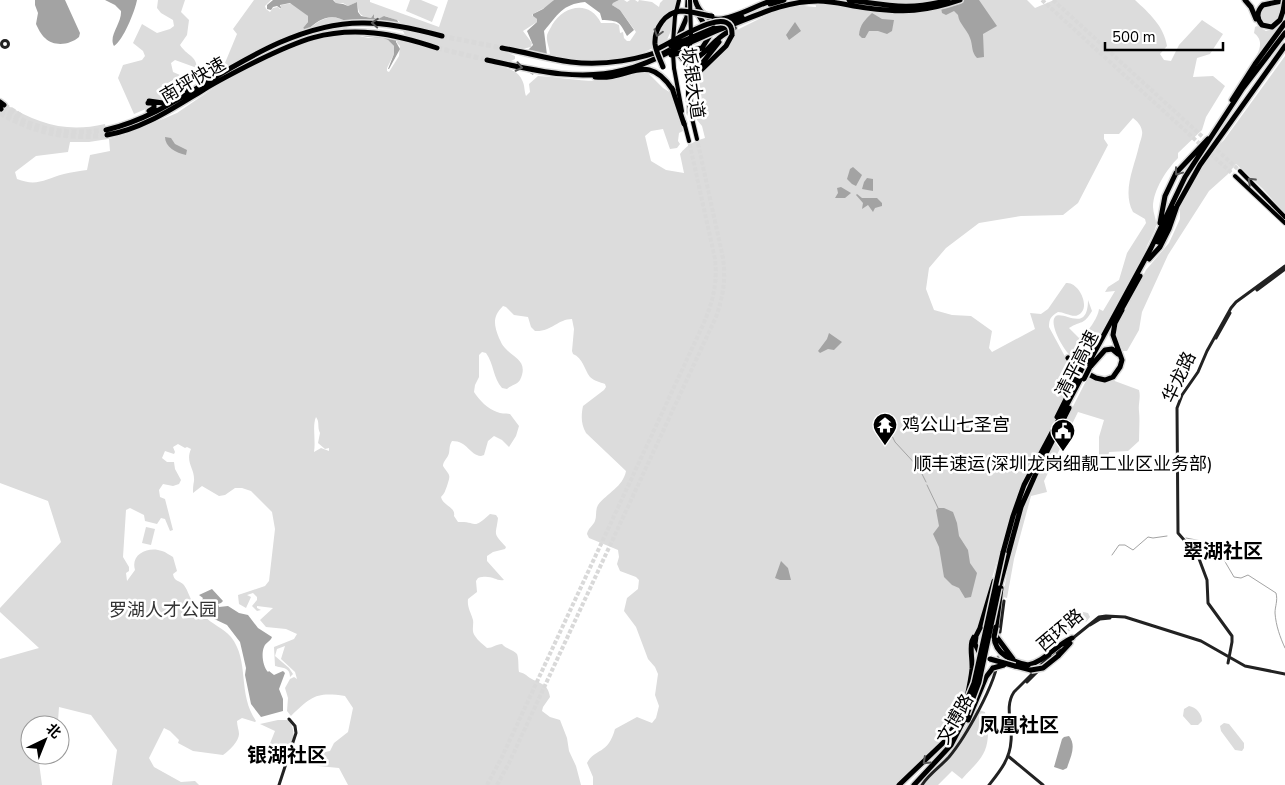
<svg xmlns="http://www.w3.org/2000/svg" width="1285" height="785" font-family="'Nunito Sans','Noto Sans SC',sans-serif">
  <style>
    .green { fill: #dcdcdc; fill-rule: evenodd }
    .water { fill: #a3a3a3 }
    .pier { fill: #fff }
    .lines { fill: none; stroke-linecap: round; stroke-linejoin: round }
    .stream { stroke: #a3a3a3; stroke-width: 1 }
    .secondary-tunnel { stroke: #d9d9d9; stroke-width: 3; stroke-dasharray: 3 1.5; stroke-linecap: butt }
    .primary-tunnel { stroke: #d9d9d9; stroke-width: 4; stroke-dasharray: 4 2; stroke-linecap: butt }
    .highway-tunnel { stroke: #d9d9d9; stroke-width: 5; stroke-dasharray: 5 2.5; stroke-linecap: butt }
    .primary-casing { stroke: #dbdbdb; stroke-width: 6 }
    .highway-casing { stroke: #dbdbdb; stroke-width: 8 }
    .secondary { stroke: #222; stroke-width: 3 }
    .primary { stroke: #000; stroke-width: 4 }
    .highway { stroke: #000; stroke-width: 5 }
    .primary-bridge-casing { stroke: #dbdbdb; stroke-width: 6; stroke-linecap: butt }
    .highway-bridge-casing { stroke: #dbdbdb; stroke-width: 8; stroke-linecap: butt }
    .primary-bridge { stroke: #000; stroke-width: 4 }
    .highway-bridge { stroke: #000; stroke-width: 5 }
    .oneway { stroke: #595959 }
    .labels { text-anchor: middle; dominant-baseline: central; stroke-width: 5; stroke-linejoin: round; paint-order: stroke }
    .street-label { font-size: 18px; fill: #000; stroke: #fff }
    .poi-label { font-size: 18px; fill: #000; stroke: #fff; text-anchor: start }
    .park-label { font-size: 18px; fill: #333; stroke: #fff }
    .quarter-label { font-size: 20px; font-weight: bold; fill: #000; stroke: #fff }
  </style>
  <rect width="100%" height="100%" fill="#fff"/>
  <path class="green" d="M158 0H185L181 12 189 20 187 35 180 45C187 56 196 55 197 68L175 60 171 63 173 72 180 75 164 86 169 99 134 114 118 78 123 65 142 60 145 56 143 51 133 43 142 24 157 33 170 29 174 26 173 20 161 13 157 8Z
    M254 0H271L265 6 266 9 270 12 273 8 278 7 280 9 281 5 293 3 308 16V22L303 28 307 31C320 19 331 12 349 23L351 34 368 38H383L388 40 394 46V54L387 68V71L389 72 399 56 400 46 397 43 401 25 399 21 385 16 378 19 374 18V14L371 18C357 16 359 11 357 2L348 6 343 3H336L334 0H370V2L439 27 448 0H554C549 8 539 9 532 15L537 19V22L523 31 532 43 531 47 518 50H502L515 56V59L507 63H489C500 67 517 68 522 80 525 85 524 91 526 96L530 92 529 84 538 76C562 77 586 83 610 80 623 79 635 72 648 73L663 88 671 93 679 113 683 131 679 133 678 141 680 144 677 148 670 149 663 129 651 131 645 136 651 161 666 170 684 173 680 154C687 145 694 141 705 138L702 126 697 120 696 113 695 101 698 77 731 33 775 11 793 5 816 7 815 0H1027L1035 8 1054 0H1135C1149 13 1164 26 1167 46L1160 54 1164 60 1171 61 1179 45 1202 20 1223 34 1210 54 1197 58 1193 77 1213 76 1225 86 1206 117 1202 130 1178 153V158C1167 169 1153 190 1153 207 1153 213 1157 220 1156 226 1154 235 1147 243 1145 252L1088 356C1084 358 1081 360 1077 360 1068 359 1048 325 1055 317 1062 309 1088 335 1088 300L1092 311C1083 326 1082 320 1069 328L1079 338C1087 334 1098 318 1099 309L1103 311 1115 291 1105 292 1108 287 1119 280 1127 253 1146 223 1145 219 1133 212C1122 191 1134 168 1139 146 1140 142 1143 135 1142 131 1141 125 1137 121 1133 118L1119 134H1104V139L1108 145 1078 203 1063 215 1021 216 979 223 946 248 929 268 926 289 934 310 952 315 971 316 992 331 989 348 992 352 1035 329 1030 313 1041 314 1048 309 1066 283C1079 281 1092 309 1078 315 1073 318 1064 312 1058 312 1051 316 1049 319 1049 327L1075 375 1045 441 1022 484 1014 505 976 631C964 642 970 663 969 679 967 689 964 700 961 709 948 740 920 764 895 785H593V777L587 763C595 748 608 755 615 729L637 717 652 723 656 718 659 706 655 695 658 674 655 667 648 659 636 627 624 611 627 598 638 589 639 580 636 577 620 571 617 564 619 557 618 550 589 538 587 534C588 528 593 526 595 521 597 516 595 510 598 505 607 493 623 487 626 471L586 433C581 424 581 416 583 406L604 390 606 387 605 384C600 382 594 381 590 377 584 369 583 358 573 354L572 351 574 329 572 319C558 319 551 332 535 331L531 327 528 317 514 315 506 307 503 306C492 317 494 325 499 338 501 342 502 345 505 348 514 358 529 361 520 380 517 385 511 385 507 389L502 388C493 378 494 364 486 353L482 352 479 355V377L475 385 474 392C479 400 488 409 497 412 501 414 505 413 510 414L519 426 516 436 509 447 502 440 494 436 488 441 484 455 481 456C469 455 468 441 452 441 449 446 450 448 449 453 448 458 443 461 443 466 450 477 451 473 447 486 445 491 445 493 441 497 443 506 456 507 454 516L458 522C479 521 471 531 490 514L496 515 498 518C496 536 492 532 506 547L505 549 493 552 487 556V561L504 580C496 582 492 574 478 578L476 581 477 592 468 599C467 608 471 612 473 620 474 625 471 631 475 636 478 641 483 644 487 648 493 648 496 644 502 644 506 649 514 650 517 654 519 659 518 667 519 672 524 673 526 675 530 678 540 684 548 683 550 697L543 707 542 711 550 717 560 720 567 738 569 751 576 766 581 785H348L339 768 318 766 313 763 320 753 330 751 334 743 348 732 353 708 345 696C316 692 312 696 291 716L287 711 288 698 285 688 290 679 294 677 297 679 295 672 281 659 285 646 277 649 275 656 289 668 293 674 290 677C290 667 282 668 275 666L274 647 294 639 297 634 286 629 266 627 260 620 273 608 257 606V608L261 610 257 611 252 606 257 600V597L253 593 247 595 251 597 246 608 239 604 238 595 265 586 269 581 275 529 272 512 251 491 242 488H235L225 495 219 496 202 486 193 493C193 488 193 486 194 481 195 468 185 463 191 449L187 447 185 448 178 444 173 447 175 452 174 454 165 451 162 458 167 462H174L175 469 181 480 179 484 173 486 163 484 159 490 160 497 165 499 173 530 170 531 165 519 161 518 157 524 145 521 144 515 130 508 126 510 123 557 129 567V571L126 573 127 581 135 570C130 553 150 546 162 551 166 552 169 555 173 557L177 571 173 574C174 581 178 580 183 584 187 588 189 596 192 601 195 606 200 611 204 616 212 624 223 628 231 637 250 661 237 694 256 721L255 722 242 718 237 721C237 726 239 730 239 734 239 741 229 751 223 755L193 751 178 743 179 740 170 731 164 728 149 758 154 767 181 782 195 781 199 785H112L117 750 91 715 59 707 58 721 30 725V755H38L42 785H0V659L39 648 0 612V608L61 542 48 501 0 483V111L5 104C39 124 66 133 105 124L108 139 89 142H70L68 152 36 156 15 172 17 179C37 187 45 179 64 174 71 172 80 171 87 170L90 155 110 151 109 139 127 134 177 113 215 87 237 34 233 29ZM316 417C320 422 317 427 320 433L318 443 325 449 329 448V451L321 448 314 452C316 440 312 426 316 417Z
    M410 0H421L438 7 432 22 406 11Z
    M619 0H624L627 2 630 0H635L638 2 639 0 652 2 659 7 660 3 663 0H677L673 26 667 40C658 45 649 51 639 54 619 60 568 65 550 55 550 49 546 41 547 36 547 33 551 28 552 25 564 5 590 0 601 23H614L619 25 620 33 623 32 624 38 627 41H630L636 32 620 10 612 5 613 3Z
    M1276 4H1281L1278 19 1271 25 1263 23 1260 19C1261 7 1265 7 1276 4Z
    M1257 26 1266 31 1278 28 1250 67C1256 56 1267 43 1254 33L1255 27Z
    M1285 56V214L1263 189 1236 164 1228 174 1209 191 1168 255 1142 312 1139 330 1127 351H1123L1117 338V325L1146 270 1169 243 1180 219V209L1183 196 1209 154 1224 140Z
    M1088 377 1102 382 1112 380 1139 390C1141 398 1138 404 1139 411 1140 421 1139 431 1139 441L1128 451 1109 452 1107 462 1099 457V437L1104 420 1078 412 1044 481 1047 492 1031 496 1014 559 1007 598 1003 597C1008 567 1013 536 1024 507 1041 462 1067 420 1088 377Z
    M146 527 155 529 151 545 142 543Z
    M1071 609 1073 610V611L1074 610 1088 613 1090 617 1086 622 1079 616C1079 622 1074 631 1067 632L1060 627Z
    M1189 706C1196 707 1202 714 1202 721L1198 725H1191L1183 716 1184 709Z
    M975 709 985 712C985 717 987 722 988 728 989 755 979 760 962 779L952 771 938 785H918C942 762 961 739 975 709Z
    M278 720H289C297 734 293 739 288 753L269 746 275 731 260 724Z
    M1224 723 1229 724 1244 743V748L1242 751 1235 750 1221 731 1220 726Z"/>
  <path class="water" d="M35 0H65L80 33 79 37C70 45 54 47 45 38 41 35 38 28 36 24L38 13 35 5Z
    M105 0H137C135 11 123 41 114 46 108 36 122 23 121 11L115 5Z
    M273 0H333L336 3 343 4 348 6 357 2 358 12 361 16 371 18 374 14V18L378 19 384 16 397 20 400 25 396 42 400 49 389 69H388L394 54V46L388 40 383 38 368 37 351 34 349 23C332 12 319 18 307 31L303 28 308 22V16L290 3 280 5 281 8H280L277 6 273 7 271 10 267 9V5Z
    M554 0H619L613 3 612 5 620 10 634 30 627 36C619 21 619 21 602 20L600 13 585 2C562 4 558 15 544 31L547 55 537 66 533 75 523 69 527 51 533 45 527 31 537 22V19L533 16V14L543 9Z
    M937 0H979L997 26 983 34 984 57 977 58C971 52 973 45 970 38 967 29 959 24 958 15L954 11 946 15 942 13 940 3Z
    M872 13 882 19 894 20 892 31 887 34 878 31H869L865 38H862L859 35C860 24 865 20 872 13Z
    M795 22 801 31 789 40 786 35Z
    M165 137 171 138 175 144 187 150 186 155C176 153 165 147 165 137Z
    M853 167 862 175 856 186 852 184 847 179 850 169Z
    M867 178 873 179V191L862 189 864 182Z
    M841 187 851 193 845 198H835L838 193 837 188Z
    M857 194 862 198H877L882 203V206L875 208 873 212 868 205 862 209 863 203 856 195Z
    M829 333 842 342 834 350 828 349 820 353 818 351 827 339Z
    M938 508H944L953 512 957 523 959 536 968 550 970 563 977 573 971 597 965 598 959 588 952 585 944 577 939 547 933 534 939 526 936 510Z
    M781 561 788 568 791 580H780L775 578Z
    M212 589 223 601 221 603 218 604 219 607 228 606 239 613 248 615 258 628 272 637C270 642 266 642 264 647 261 654 263 667 268 672L269 671 274 675 283 671 285 673 279 689 283 699V711L261 717 251 704 245 675 246 668 240 642 227 625 210 617V611L215 609 214 606 203 607 199 605 203 598 199 595Z
    M1069 736C1077 746 1070 758 1067 768L1063 770 1054 767 1062 739 1064 737Z"/>
  <path class="pier" d="M368 20 382 22 402 29 405 35 404 38 349 34 346 24 342 21Z
    M525 49 550 55 546 64 539 68 537 73 518 64 524 56Z"/>
  <g class="lines">
    <path class="stream" d="M892 436 895 442 919 468 926 482
      M927 485 938 508
      M1186 538 1212 543
      M1217 548 1234 577 1241 578 1248 575 1276 593C1278 601 1275 606 1275 613 1276 626 1280 637 1285 648
      M1112 555 1119 545H1125L1133 550 1148 537 1153 538 1167 536"/>
    <path class="secondary-tunnel" d="M998 658 1000 632"/>
    <path class="primary-tunnel" d="M1042 0 1235 176
      M1053 0 1240 171
      M487 785 501 759 702 327C712 305 718 284 715 259L689 141
      M497 785 509 763 716 317C723 297 726 279 723 258L697 139"/>
    <path class="highway-tunnel" d="M442 36 502 48
      M437 48 487 60
      M4 105 23 117
      M1 109C38 131 64 135 106 130
      M0 113C34 133 68 140 107 135"/>
    <defs>
      <path id="primary" d="M674 68 682 111
        M688 70V100
        M690 110 697 139
        M684 122 689 141
        M1240 171 1285 217
        M1235 176 1285 223"/>
      <path id="highway" d="M695 0C708 40 749 6 774 0
        M849 0C887 5 911 11 948 0
        M1245 0 1251 7 1256 19
        M1282 1 1263 5C1257 11 1256 18 1262 25L1272 27 1280 20 1283 11
        M770 4 784 0
        M714 28 742 17
        M716 31C750 19 781 1 818 1 834 1 850 6 867 8 904 13 925 12 960 0
        M677 40 687 17 688 0
        M502 48C525 52 548 59 571 62 604 66 640 60 671 47
        M676 51 683 59C699 63 706 49 717 40 722 35 728 32 734 28
        M687 52 702 48 709 37 708 30 696 11
        M487 60C533 70 578 82 624 70 641 66 656 59 671 51
        M595 77C630 81 646 50 673 90
        M694 77 726 46 732 35
        M672 88 684 124
        M187 91 188 81 193 78 202 81
        M1232 100 1255 64 1285 23
        M149 101 163 103 170 101
        M0 102 4 105
        M148 103H153L154 105V108L149 111
        M0 108 1 109
        M690 112V87L692 76 719 42
        M106 130C141 122 173 103 202 85 250 56 306 22 364 23 390 23 416 29 442 36
        M107 135C143 129 173 108 203 90 221 79 239 70 257 61 298 41 327 28 374 33 395 35 416 41 437 48
        M1160 223 1165 196 1176 173 1208 139
        M1158 242 1173 208
        M1149 259 1160 247 1169 229 1177 206 1200 165 1285 46
        M1120 312 1140 276
        M1068 358 1075 367 1096 378 1105 380 1113 377 1120 367 1122 360 1113 335 1115 323 1122 310
        M1071 360C1079 365 1086 361 1091 353
        M1087 366 1151 248 1185 177 1243 88 1285 33
        M1090 367 1105 350 1112 349 1118 354
        M1057 417 1076 379 1077 374 1075 368
        M1002 556 1013 516 1024 485 1081 378
        M999 588 1021 507 1037 471 1069 408
        M996 627 1001 588
        M980 628 994 581
        M993 632 1013 659
        M976 637 975 644 979 652
        M994 637C995 654 1013 662 1028 665 1044 662 1056 645 1072 638
        M1058 656 1070 643
        M1015 666 1031 670
        M967 697C969 688 971 679 972 669 973 654 965 637 983 630
        M968 720 986 677 993 668
        M899 785 945 741 961 715
        M914 785 951 745 967 714"/>
    </defs>
    <use href="#primary" class="primary-casing"/>
    <use href="#highway" class="highway-casing"/>
    <path class="secondary" d="M1.5 44a3.5 3.5 0 1 1 7 0a3.5 3.5 0 1 1-7 0Z
      M1257 290 1285 269
      M1216 338 1230 313
      M1090 625 1100 619 1110 618
      M1000 632 1004 601
      M1073 638 1099 617 1106 616 1125 617 1201 641 1245 666 1285 674
      M1047 662 1061 650
      M1228 663 1232 642V636L1208 603 1207 580 1198 556 1178 533 1177 408 1182 395 1198 372 1207 351 1231 308 1236 302 1285 266
      M1027 682 1040 669
      M1008 756 1043 785
      M279 785 296 733 295 726 289 719
      M922 785C929 774 940 767 949 757 965 738 997 682 998 658
      M989 785C1000 771 1010 759 1011 741 1013 724 1004 707 1014 692L1050 656"/>
    <use href="#primary" class="primary"/>
    <use href="#highway" class="highway"/>
    <defs>
      <path id="primary-bridge" d="M673 42 675 16 679 0
        M673 54 674 68
        M688 70 691 34 690 0"/>
      <path id="highway-bridge" d="M1283 11 1285 0
        M671 46 714 28
        M657 49C670 44 734 0 732 35
        M671 51 716 31
        M671 55 684 52
        M663 67C660 59 656 52 655 44 654 29 665 12 681 11 692 11 702 15 712 16
        M1084 379 1090 367
        M976 636 980 628
        M994 637 996 627
        M990 659 1015 666
        M993 668 1004 665
        M1031 670 1043 668 1058 656
        M967 714 979 682 999 588
        M960 717 974 683 1003 552"/>
    </defs>
    <use href="#primary-bridge" class="primary-bridge-casing"/>
    <use href="#highway-bridge" class="highway-bridge-casing"/>
    <use href="#primary-bridge" class="primary-bridge"/>
    <use href="#highway-bridge" class="highway-bridge"/>
  </g>
  <defs><path id="oneway-chevron" d="M-2-3.5L2.5 0L-2 3.5" fill="none" stroke-width="1.6" stroke-linecap="round" stroke-linejoin="round" transform="scale(1.25)"/></defs>
  <g class="oneway">
    <use href="#oneway-chevron" transform="translate(375 23) rotate(-176)"/>
    <use href="#oneway-chevron" transform="translate(658 33) rotate(106)"/>
    <use href="#oneway-chevron" transform="translate(519 67) rotate(12)"/>
    <use href="#oneway-chevron" transform="translate(1178 172) rotate(127)"/>
    <use href="#oneway-chevron" transform="translate(1251 181) rotate(-136)"/>
    <use href="#oneway-chevron" transform="translate(926 761) rotate(137)"/>
  </g>
  <defs>
    <symbol id="temple-pin" viewBox="-11 -11 22 30"><path d="M0 17L-7.5 6A9.5 9.5 0 1 1 7.5 6Z" fill="#000" stroke="#fff"/><path d="M0-6L5-2H3V0L6.5 2.5H4V6H1.5V3h-3V6H-4V2.5H-6.5L-3 0V-2H-5Z" fill="#fff"/></symbol>
    <symbol id="civic-pin" viewBox="-11 -11 22 30"><path d="M0 17L-7.5 6A9.5 9.5 0 1 1 7.5 6Z" fill="#000" stroke="#fff"/><path d="M-.6-6.5H3V-4.5H.6V-3L4-1V1h2V6H-6V1h2V-1L-.6-3ZM-1.2 2.5V6h2.4V2.5Z" fill="#fff"/></symbol>
  </defs>
  <g fill-rule="evenodd">
    <use href="#temple-pin" x="871" y="411" width="28" height="38"/>
    <use href="#civic-pin" x="1049" y="417" width="28" height="38"/>
  </g>
  <g class="labels">
    <g class="street-label">
      <text transform="translate(193 80) rotate(-30)">南坪快速</text>
      <text transform="translate(693 83) rotate(82)">坂银大道</text>
      <text transform="translate(1077 364) rotate(-63)">清平高速</text>
      <text transform="translate(1179 377) rotate(-65)">华龙路</text>
      <text transform="translate(1060 630) rotate(-40)">西环路</text>
      <text transform="translate(955 719) rotate(-60)">文博路</text>
    </g>
    <g class="poi-label">
      <text x="902" y="425">鸡公山七圣宫</text>
      <text x="1063" y="464" text-anchor="middle">顺丰速运(深圳龙岗细靓工业区业务部)</text>
    </g>
    <g class="park-label">
      <text x="163" y="610">罗湖人才公园</text>
    </g>
    <g class="quarter-label">
      <text x="1223" y="551">翠湖社区</text>
      <text x="1019" y="725">凤凰社区</text>
      <text x="287" y="755">银湖社区</text>
    </g>
  </g>
  <g transform="translate(45 740) rotate(43)"><circle r="24" fill="#ffffff" stroke="#999999"/>
  <path d="M0-4L9 19L0 12L-9 19Z" fill="#000000"/>
  <text y="-8" font-size="14" font-weight="bold" text-anchor="middle" fill="#000000">北</text>
  </g>
  <path d="M1105 42v8h118v-8" fill="none" stroke="#000000" stroke-width="2.5"/>
  <text x="1112" y="42" font-size="15" fill="#000000" stroke="#ffffff" stroke-width="4" paint-order="stroke">500 m</text>
</svg>
